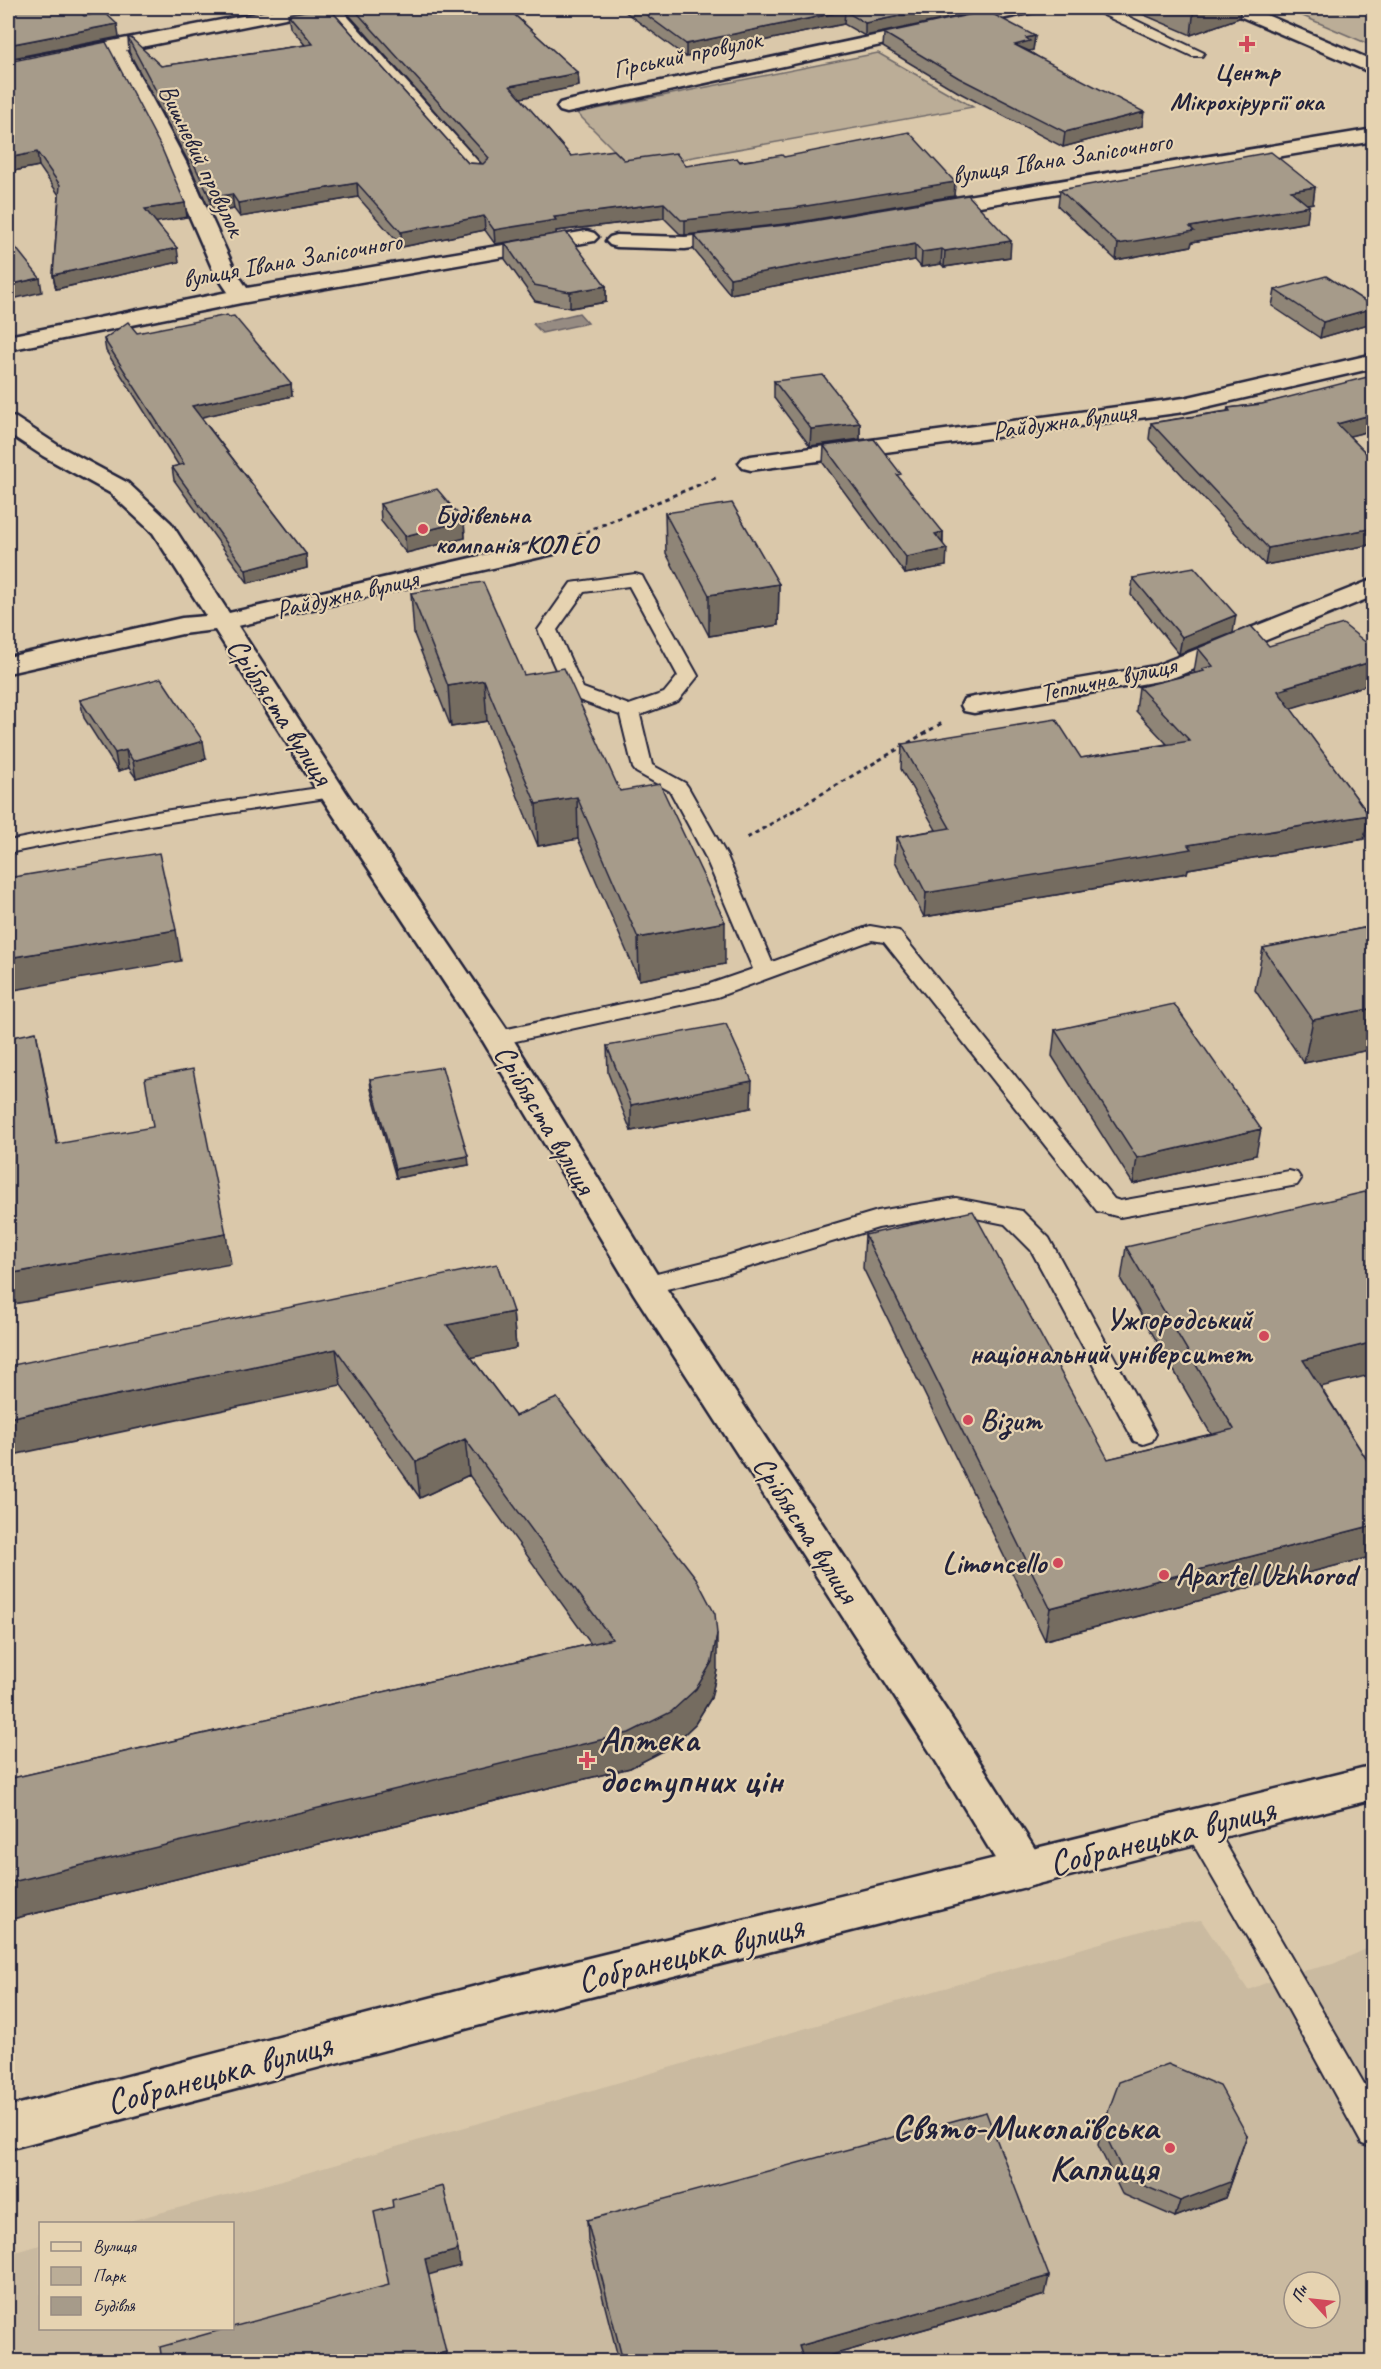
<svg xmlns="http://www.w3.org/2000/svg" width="1381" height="2369" font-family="Caveat,sans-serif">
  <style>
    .built { fill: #cabaa0; fill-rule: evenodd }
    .green { fill: #bbad97; stroke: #6e6869; stroke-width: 1.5 }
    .water { fill: #968b82; stroke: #686166; stroke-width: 1.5 }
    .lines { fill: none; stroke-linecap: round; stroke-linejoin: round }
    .lane-casing { stroke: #22223b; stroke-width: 4 }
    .street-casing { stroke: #22223b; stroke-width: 5 }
    .secondary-casing { stroke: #22223b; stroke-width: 5 }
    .path { stroke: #22223b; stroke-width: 3; stroke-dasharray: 4.5 4; stroke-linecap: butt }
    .lane { fill: #e6d3b1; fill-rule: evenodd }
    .street { fill: #e6d3b1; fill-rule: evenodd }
    .secondary { fill: #e6d3b1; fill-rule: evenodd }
    .wall { fill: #8f8577; stroke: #22223b; stroke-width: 1.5 }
    .shaded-wall { fill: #746c61; stroke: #22223b; stroke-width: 1.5 }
    .building { fill: #a69b8a; stroke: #22223b; stroke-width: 1.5 }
    .poi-dot { fill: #d1495b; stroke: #e6d3b1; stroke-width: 2 }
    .labels { text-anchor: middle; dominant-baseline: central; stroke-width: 4.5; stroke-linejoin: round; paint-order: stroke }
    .far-street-label { font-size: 26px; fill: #22223b; stroke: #e6d3b1 }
    .far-poi-label { font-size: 26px; font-weight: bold; fill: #22223b; stroke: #e6d3b1 }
    .street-label { font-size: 30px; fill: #22223b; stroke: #e6d3b1 }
    .poi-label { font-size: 30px; font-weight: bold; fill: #22223b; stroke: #e6d3b1; text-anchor: end }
    .near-poi-label { font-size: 36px; font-weight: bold; fill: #22223b; stroke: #e6d3b1; text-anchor: start }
    .near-street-label { font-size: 36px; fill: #22223b; stroke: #e6d3b1 }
  </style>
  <rect width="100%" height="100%" fill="#dac8aa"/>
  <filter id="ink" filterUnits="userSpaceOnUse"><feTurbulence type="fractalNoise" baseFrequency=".0167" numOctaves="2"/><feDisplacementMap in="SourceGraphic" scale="12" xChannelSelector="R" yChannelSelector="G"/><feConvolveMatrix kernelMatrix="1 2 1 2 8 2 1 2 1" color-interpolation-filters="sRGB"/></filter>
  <g filter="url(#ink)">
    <path class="built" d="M1201 1920 1248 1990 1286 1975 1333 1964 1373 1946V2361L8 2362V2254L40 2245V2328H232V2224L122 2223 275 2182 1159 1926ZM1294 2282H1330V2318H1294Z"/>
    <path class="green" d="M1284 8H1373V46Z
      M878 53 973 107 632 168 577 113Z"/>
    <path class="water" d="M579 313 588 323 542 333 533 324Z"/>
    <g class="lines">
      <defs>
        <path id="lane" d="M1094 8H1110L1204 53 1202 56H1192L1095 11Z
          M635 574 642 576 644 580 698 676 678 701 640 715 652 765 685 783 688 787 727 856 772 962 870 926 899 931 1114 1199 1120 1201 1289 1171 1297 1173 1301 1179 1297 1185 1120 1217 1097 1211 884 942 872 940 717 997 497 1045 489 1043 486 1038 489 1033 704 986 753 969 705 856 670 791 636 772 633 768 620 715 568 696 538 630 571 583ZM629 586 678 676 664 693 629 705 583 688 557 630 584 592Z
          M332 786 339 788 342 792 339 796 150 825 8 853V841L150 813Z
          M956 1198 1022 1211 1049 1238 1156 1434 1152 1441 1143 1444 1134 1441 1031 1250 1005 1224 956 1214 878 1228 716 1277 646 1294 637 1291 634 1285 637 1279 716 1259 878 1211Z
          M1199 1813 1210 1817 1374 2101V2148L1362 2144 1275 1985 1188 1835 1184 1826 1188 1817Z"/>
        <path id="street" d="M284 8H319L316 12 310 13 126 50 186 162 235 270 247 288 587 231 594 233 598 237 594 241 241 303 8 350V336L228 292 213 270 166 162 109 53 8 73V61Z
          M322 8H340L484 168 487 172 484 176H470Z
          M1006 8H1038L1035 12 1029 13 567 113 560 111 557 107 560 103 567 101Z
          M1374 129V141L931 214 924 212 921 208 924 204 931 202Z
          M738 231 745 233 749 237 745 241 685 249 617 247 610 245 606 241 610 237 617 235 685 237Z
          M1374 354V368L1184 412 751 470 743 468 739 463 743 458 751 456 1184 398Z
          M8 416 16 418 59 446 128 483 171 523 229 613 545 541 554 544 558 549 554 554 238 626 346 792 508 1031 658 1276 962 1734 1040 1857 1046 1870 1040 1883 1025 1888 1010 1883 934 1758 634 1294 483 1041 318 792 215 630 182 634 8 673V657L182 618 206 616 153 533 110 493 43 456 8 433Z
          M1374 579V596L1170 679 974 713 964 711 961 705 964 699 974 697 1155 666Z"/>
        <path id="secondary" d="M1227 8H1250L1374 61V74L1230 12Z
          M1374 1765V1799L511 2017 8 2149V2107L511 1977Z"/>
      </defs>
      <use href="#lane" class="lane-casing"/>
      <use href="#street" class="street-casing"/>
      <use href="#secondary" class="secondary-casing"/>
      <path class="path" d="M578 535 718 477
        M747 838 942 723"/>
      <use href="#lane" class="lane"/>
      <use href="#street" class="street"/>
      <use href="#secondary" class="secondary"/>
    </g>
    <path class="wall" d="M310 8H329L468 163 482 164 343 8H507L578 73 579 86 520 98 571 156 686 166 784 157 955 182 954 196 794 223 685 235H681L664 218 556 231V234L495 244 485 230 402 247 358 197 240 217 234 209 211 213 188 161 129 52 128 38 161 66 305 45 290 27 288 14 310 11Z
      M620 8H998L865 36 844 24 686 57Z
      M1128 8H1241L1239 18 1191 35Z
      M1254 8H1270L1262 11Z
      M884 33 1035 36 1033 50 1029 51 1142 126 1063 147 958 92 883 47Z
      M8 62 185 203 187 217 156 222 179 262 56 289 53 275 59 195 39 166 8 172Z
      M1315 187 1313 203 1307 204V222L1192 242 1191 246 1116 260 1058 206 1060 190Z
      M795 224 1010 257 944 267 941 264 921 267 915 260 730 294 694 250V235Z
      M505 243 606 286V302L570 308 535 301 505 259Z
      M1275 290 1374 307 1372 323 1320 338 1272 306Z
      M137 333 291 384 292 396 201 417 306 554 307 568 248 583 174 480 172 467 179 466 106 351 104 339Z
      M1374 378V430L1349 436 1374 461V544L1265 565 1149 439 1151 423 1227 411 1228 408 1262 404Z
      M774 381 860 423V439L810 446 774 398Z
      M824 446 943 532V543L946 566 905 574 823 463Z
      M380 504 464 521 465 538 406 553 381 521Z
      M665 513 779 584 778 625 709 636 666 553Z
      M1133 578 1233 633 1179 654 1131 595Z
      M411 593 524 675 620 791 725 964 639 980 578 839 538 846 487 721 451 727 414 634Z
      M1269 646 1374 683 1290 708 1369 815 1364 839 1188 869 1187 873 924 917 895 861 897 837 936 830 901 769 902 744 1081 758 1167 744 1136 711 1139 687 1195 673 1194 672 1198 648Z
      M80 700 206 759 136 778 129 768 118 771 84 718Z
      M1374 926V1049L1304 1063 1255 990 1263 948Z
      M1055 1030 1256 1155 1133 1184 1052 1056Z
      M607 1046 751 1108 631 1131 608 1073Z
      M370 1079 469 1165 396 1178 371 1089Z
      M865 1235 1108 1459 1211 1434 1121 1280 1126 1247 1321 1387 1374 1471V1556L1045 1640 863 1268Z
      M513 1312 516 1348 471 1357 515 1416 717 1670 711 1698 695 1724 671 1747 630 1768 8 1920V1779L591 1644 469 1475 420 1498 341 1385 8 1366Z
      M1102 2128 1247 2135 1225 2198 1175 2217 1122 2194 1098 2145Z
      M587 2220 1045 2295 811 2361H619L588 2240Z"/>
    <path class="shaded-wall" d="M938 8H998L865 36V23Z
      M1194 8H1241L1239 18 1191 35Z
      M1262 8H1270L1262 11Z
      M845 11 844 24 686 57V44Z
      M117 24 119 37 8 59V45Z
      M1035 36 1033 50 1029 51 1015 45 1026 38Z
      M578 73 579 86 511 100 510 86Z
      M1144 112 1142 126 1063 147 1065 132Z
      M37 152 39 166 8 172V158Z
      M955 182 954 196 794 223 685 235V220Z
      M357 183 358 197 240 217 238 203Z
      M1315 187 1313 203 1289 207 1291 191Z
      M232 194 234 209 211 213 210 198Z
      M185 203 187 217 147 224 145 209Z
      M664 203V218L556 231V234L495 244 494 230 554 217Z
      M1309 206 1307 222 1192 242 1191 246 1116 260 1118 244 1190 227Z
      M484 216 485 230 402 247 401 232Z
      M1011 241 1010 257 944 267 945 251Z
      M915 244V260L730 294V278Z
      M177 248 179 262 56 289 53 275Z
      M942 249 941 264 921 267 922 252Z
      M40 278 42 292 8 300V285Z
      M606 286V302L570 308V292Z
      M1374 308 1372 323 1320 338 1323 322Z
      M291 384 292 396 194 419 192 406Z
      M1374 414V430L1334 440 1337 424Z
      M860 423V439L810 446 811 429Z
      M464 521 465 538 406 553 405 536Z
      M1374 528V544L1265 565 1268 548Z
      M943 532 942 549 935 534Z
      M947 549 946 566 905 574 906 557Z
      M306 554 307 568 248 583 246 570Z
      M779 584 778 625 709 636V595Z
      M1236 615 1233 633 1179 654 1182 637Z
      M1374 661V683L1285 710 1278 691 1286 687Z
      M484 680 487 721 451 727 448 686Z
      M203 741 206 759 136 778 133 761Z
      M126 750 129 768 118 771 115 753Z
      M577 797 578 839 538 846 536 804Z
      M1369 815 1364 839 1188 869 1187 873 924 917 926 893 1188 845Z
      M725 922V964L639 980 638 938Z
      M176 930 181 961 8 991V958Z
      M1374 1008V1049L1304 1063 1313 1020Z
      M36 1032 42 1062 63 1173 57 1144Z
      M752 1081 751 1108 631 1131V1105Z
      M1261 1129 1256 1155 1133 1184 1137 1158Z
      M468 1156 469 1165 396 1178 395 1169Z
      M226 1234 231 1264 8 1305V1274Z
      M513 1312 516 1348 450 1362 447 1325Z
      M1374 1342V1374L1296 1393 1303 1360Z
      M336 1349 341 1385 8 1456V1418Z
      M465 1439 469 1475 420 1498 416 1462Z
      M1374 1525V1556L1045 1640 1050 1608Z
      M717 1634V1670L711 1698 695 1724 671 1747 630 1768 8 1920V1883Z
      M1247 2135 1225 2198 1175 2217 1180 2201Z
      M458 2250 460 2266 428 2275 425 2259Z
      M1049 2276 1045 2295 811 2361H798L799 2346Z
      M446 2352 447 2361H411Z"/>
    <path class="building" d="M8 8H76L84 16 104 12 117 24 8 45Z
      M315 8H329L468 163 483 164 489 158 353 8H507L578 73 510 86 571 156 614 150 624 160 676 153 686 166 737 158 740 162 782 155 784 157 909 132 955 182 794 208 685 220H681L664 203 554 217 556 220 494 230 484 216 401 232 357 183 238 203 232 194 210 198 186 147 128 38H131L161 66 313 44 288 14 317 9Z
      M637 8H938L865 23 845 11 686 44Z
      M987 11 1035 36 1026 38 1030 41 1015 45 1144 112 1065 132 959 78 884 33Z
      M106 42 162 149 185 203 145 209 177 248 53 275 60 185 37 152 8 158V62Z
      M1271 152 1315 187 1291 191 1309 206 1190 227 1194 231 1118 244 1060 190Z
      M968 195 1011 241 945 251 942 249 922 252 915 244 730 278 694 235 795 224Z
      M566 232 606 286 570 292 534 285 505 243Z
      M8 238 40 278 8 285Z
      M1326 276 1374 307V308L1323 322 1275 290Z
      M227 315 229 317 234 316 291 384 192 406 306 554 246 570 172 467 184 464 104 339 128 322 137 333Z
      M823 375 860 423 811 429 774 381Z
      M1371 376 1374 378V414L1337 424 1374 461V528L1268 548 1151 423 1230 411 1228 408 1262 404Z
      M874 439 901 474 897 475 943 532 935 534 947 549 906 557 824 446Z
      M437 489 464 521 405 536 380 504Z
      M732 503 779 584 709 595 665 513Z
      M1194 567 1236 615 1182 637 1133 578Z
      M483 582 524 675 564 668 620 791 660 784 725 922 638 938 577 797 536 804 484 680 448 686 411 593Z
      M1343 624 1374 649V661L1286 687 1288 688 1278 691 1369 815 1188 845 1191 849 926 893 897 837 950 828 902 744 1056 719 1081 758 1190 741 1139 687 1204 671 1202 669 1213 666 1198 648 1251 626 1269 646Z
      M161 678 203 741 133 761 126 750 115 753 80 700Z
      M159 853 176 930 8 958V878Z
      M1374 926V1008L1313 1020 1263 948Z
      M1174 1004 1261 1129 1137 1158 1055 1030Z
      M726 1024 752 1081 631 1105 607 1046Z
      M36 1032 57 1144 153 1127 145 1078 193 1069 226 1234 8 1274V1038Z
      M442 1067 468 1156 395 1169 370 1079Z
      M1374 1190V1342L1303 1360 1374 1471V1525L1050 1608 865 1235 973 1211 1108 1459 1234 1429 1126 1247Z
      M497 1264 513 1312 447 1325 515 1416 557 1398 696 1578 715 1614 717 1634 712 1662 696 1689 671 1712 629 1733 8 1883V1779L612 1639 465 1439 416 1462 336 1349 8 1418V1366Z
      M1168 2064 1220 2086 1247 2135 1230 2182 1180 2201 1126 2178 1102 2128 1119 2082Z
      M986 2112 1049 2276 799 2346 804 2361H623L587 2220Z
      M443 2186 458 2250 425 2259 446 2352 411 2361H162L160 2347 228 2328H232V2327L389 2285 374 2212 393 2207 392 2200Z"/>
  </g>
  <g class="poi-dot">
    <path d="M1244 35h6v6h6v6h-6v6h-6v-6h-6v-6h6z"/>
    <circle cx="423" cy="529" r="6"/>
    <circle cx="1264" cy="1336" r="6"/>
    <circle cx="968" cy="1420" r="6"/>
    <circle cx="1058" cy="1563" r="6"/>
    <circle cx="1164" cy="1575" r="6"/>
    <path d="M584 1751h6v6h6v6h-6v6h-6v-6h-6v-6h6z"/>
    <circle cx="1170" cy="2148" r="6"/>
  </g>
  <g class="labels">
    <g class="far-street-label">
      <text transform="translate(687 54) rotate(-12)">Гірський провулок</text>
      <text transform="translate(1062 158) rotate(-9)">вулиця Івана Запісочного</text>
      <text transform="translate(202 160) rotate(64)">Вишневий провулок</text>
      <text transform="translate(292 260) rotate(-10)">вулиця Івана Запісочного</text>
      <text transform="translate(1064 421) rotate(-8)">Райдужна вулиця</text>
      <text transform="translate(347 594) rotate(-13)">Райдужна вулиця</text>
      <text transform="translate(1108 679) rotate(-12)">Теплична вулиця</text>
    </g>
    <g class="far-poi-label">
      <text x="1247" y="71">Центр<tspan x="1247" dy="30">Мікрохірургії ока</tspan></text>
      <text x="435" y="514" text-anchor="start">Будівельна<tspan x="435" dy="30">компанія КОЛЕО</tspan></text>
    </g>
    <g class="street-label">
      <text transform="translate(280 711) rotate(57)">Срібляста вулиця</text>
      <text transform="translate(545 1119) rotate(59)">Срібляста вулиця</text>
      <text transform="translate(806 1529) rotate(57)">Срібляста вулиця</text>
    </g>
    <g class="poi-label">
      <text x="1252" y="1319">Ужгородський<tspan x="1252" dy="34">національний університет</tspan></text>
      <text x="980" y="1420" text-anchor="start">Візит</text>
      <text x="1046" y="1563">Limoncello</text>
      <text x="1176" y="1575" text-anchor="start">Apartel Uzhhorod</text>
    </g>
    <g class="near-poi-label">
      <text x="599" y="1739">Аптека<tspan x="599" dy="41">доступних цін</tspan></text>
      <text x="1158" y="2127" text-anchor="end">Свято-Миколаївська<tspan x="1158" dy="41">Каплиця</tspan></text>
    </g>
    <g class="near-street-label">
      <text transform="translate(1162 1836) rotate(-14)">Собранецька вулиця</text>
      <text transform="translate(690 1953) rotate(-14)">Собранецька вулиця</text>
      <text transform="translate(219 2073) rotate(-15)">Собранецька вулиця</text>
    </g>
  </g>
  <rect width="1381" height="2369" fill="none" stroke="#e6d3b1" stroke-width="30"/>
  <rect x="15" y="15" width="1351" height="2339" fill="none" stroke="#22223b" stroke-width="2" filter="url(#ink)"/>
  <rect x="39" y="2222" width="195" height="108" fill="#e6d3b1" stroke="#988c82" stroke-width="1.5"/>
  <rect x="51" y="2242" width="30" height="9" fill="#e6d3b1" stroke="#988c82" stroke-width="1.5"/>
  <text x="93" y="2252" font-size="18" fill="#22223b">Вулиця</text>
  <rect x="51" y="2267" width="30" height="18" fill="#bbad97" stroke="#988c82" stroke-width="1.5"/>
  <text x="93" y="2282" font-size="18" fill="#22223b">Парк</text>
  <rect x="51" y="2297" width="30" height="18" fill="#a69b8a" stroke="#988c82" stroke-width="1.5"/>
  <text x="93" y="2312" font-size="18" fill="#22223b">Будівля</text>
  <g transform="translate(1312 2300) rotate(297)"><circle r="28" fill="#e6d3b1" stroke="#988c82" stroke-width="1.5"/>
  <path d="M0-4.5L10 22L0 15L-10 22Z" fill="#d1495b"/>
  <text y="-9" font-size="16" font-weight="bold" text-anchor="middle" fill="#22223b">Пн</text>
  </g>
</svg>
